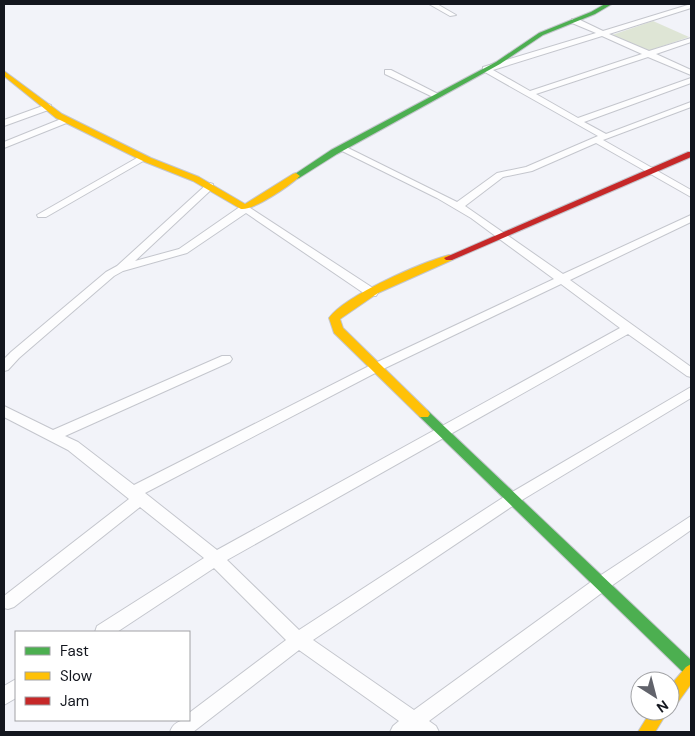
<svg xmlns="http://www.w3.org/2000/svg" width="695" height="736" font-family="'DM Sans',sans-serif">
  <style>
    .green { fill: #dee5d5 }
    .lines { fill: none; stroke-linecap: round; stroke-linejoin: round }
    .street-casing { stroke: #c4c6cd; stroke-width: 2 }
    .fast-casing { stroke: #c4c6cd; stroke-width: 2 }
    .slow-casing { stroke: #c4c6cd; stroke-width: 2 }
    .jam-casing { stroke: #c4c6cd; stroke-width: 2 }
    .street { fill: #fdfdfe; fill-rule: evenodd }
    .fast { fill: #4caf50; fill-rule: evenodd }
    .slow { fill: #ffc107; fill-rule: evenodd }
    .jam { fill: #c62828; fill-rule: evenodd }
  </style>
  <rect width="100%" height="100%" fill="#f2f3f9"/>
  <path class="green" d="M653 21 689 37 648 51 612 35Z"/>
  <g class="lines">
    <defs>
      <path id="street" d="M429 4H437L456 15 450 16Z
        M691 4V8L609 34 649 51 691 38V42L656 54 691 70V75L648 57 536 94 578 118 691 78V83L584 122 606 134 691 102V107L603 140 691 190V197L596 143 532 171 503 177 465 206 563 274 691 215V222L570 280 691 367V377L687 376 628 334 227 560 299 630 507 495 691 387V398L517 503 313 640 414 710 595 579 691 516V530L607 589 429 721 436 726 439 732H390L393 726 399 721 299 650 193 732H170C173 723 179 720 189 720V713L286 640 214 568 117 632H95L97 626 204 558 140 507 14 607 8 609 4 608V596L129 499 68 450 4 417V406L53 430 222 356H230L232 359 230 362 65 436 78 442 134 485 373 364 554 279 471 218 437 198 336 148 341 145 344 146 457 202 497 173 526 167 598 136 483 71V67L596 33 572 23V19H578L603 31ZM602 36 642 54 530 91 493 70ZM561 284 620 328 217 550 145 493 381 370Z
        M385 70H391L440 95 433 97 385 74Z
        M48 104 51 105V109L4 126V120Z
        M66 117 70 120 69 122 4 148V142Z
        M142 155 145 156V160L46 217H38L37 215Z
        M210 183 213 184V188L135 261 179 249 244 204 376 290 378 293 376 296H368L246 213 187 253 123 271 114 276 19 358 8 370 4 371V359L11 352 106 272 117 266 207 184Z
        M16 679V698L4 705V686Z"/>
      <path id="fast" d="M605 4H612L595 14 543 35 500 64 337 154 299 178 296 179 292 176 331 150 496 62 539 33 591 12Z
        M424 409 428 411 691 660V678L686 675 420 417 418 414 420 411Z"/>
      <path id="slow" d="M4 71 62 114 151 158 199 177 245 204 293 174 296 173 300 176C291 185 253 211 241 209L193 181 145 162 56 118 4 76Z
        M449 255 452 256 454 258 452 260 378 293 340 319 343 328 428 411 430 414 428 417H420L334 333 329 318C346 295 420 263 449 255Z
        M691 664V684L676 705 670 707V686L686 667Z
        M651 711H668L655 732H638Z"/>
      <path id="jam" d="M688 152H691V157L452 260H446L444 258Z"/>
    </defs>
    <use href="#street" class="street-casing"/>
    <use href="#fast" class="fast-casing"/>
    <use href="#slow" class="slow-casing"/>
    <use href="#jam" class="jam-casing"/>
    <use href="#street" class="street"/>
    <use href="#fast" class="fast"/>
    <use href="#slow" class="slow"/>
    <use href="#jam" class="jam"/>
  </g>
  <rect width="695" height="736" fill="none" stroke="#13161e" stroke-width="10"/>
  <rect x="15" y="631" width="175" height="90" fill="#ffffff" stroke="#a1a2a5"/>
  <rect x="25" y="647" width="25" height="8" fill="#4caf50" stroke="#a1a2a5"/>
  <text x="60" y="656" font-size="15" fill="#13161e">Fast</text>
  <rect x="25" y="672" width="25" height="8" fill="#ffc107" stroke="#a1a2a5"/>
  <text x="60" y="681" font-size="15" fill="#13161e">Slow</text>
  <rect x="25" y="697" width="25" height="8" fill="#c62828" stroke="#a1a2a5"/>
  <text x="60" y="706" font-size="15" fill="#13161e">Jam</text>
  <g transform="translate(655 696) rotate(144)"><circle r="24" fill="#ffffff" stroke="#a1a2a5"/>
  <path d="M0-4L9 19L0 12L-9 19Z" fill="#61636b"/>
  <text y="-8" font-size="14" font-weight="bold" text-anchor="middle" fill="#13161e">N</text>
  </g>
</svg>
